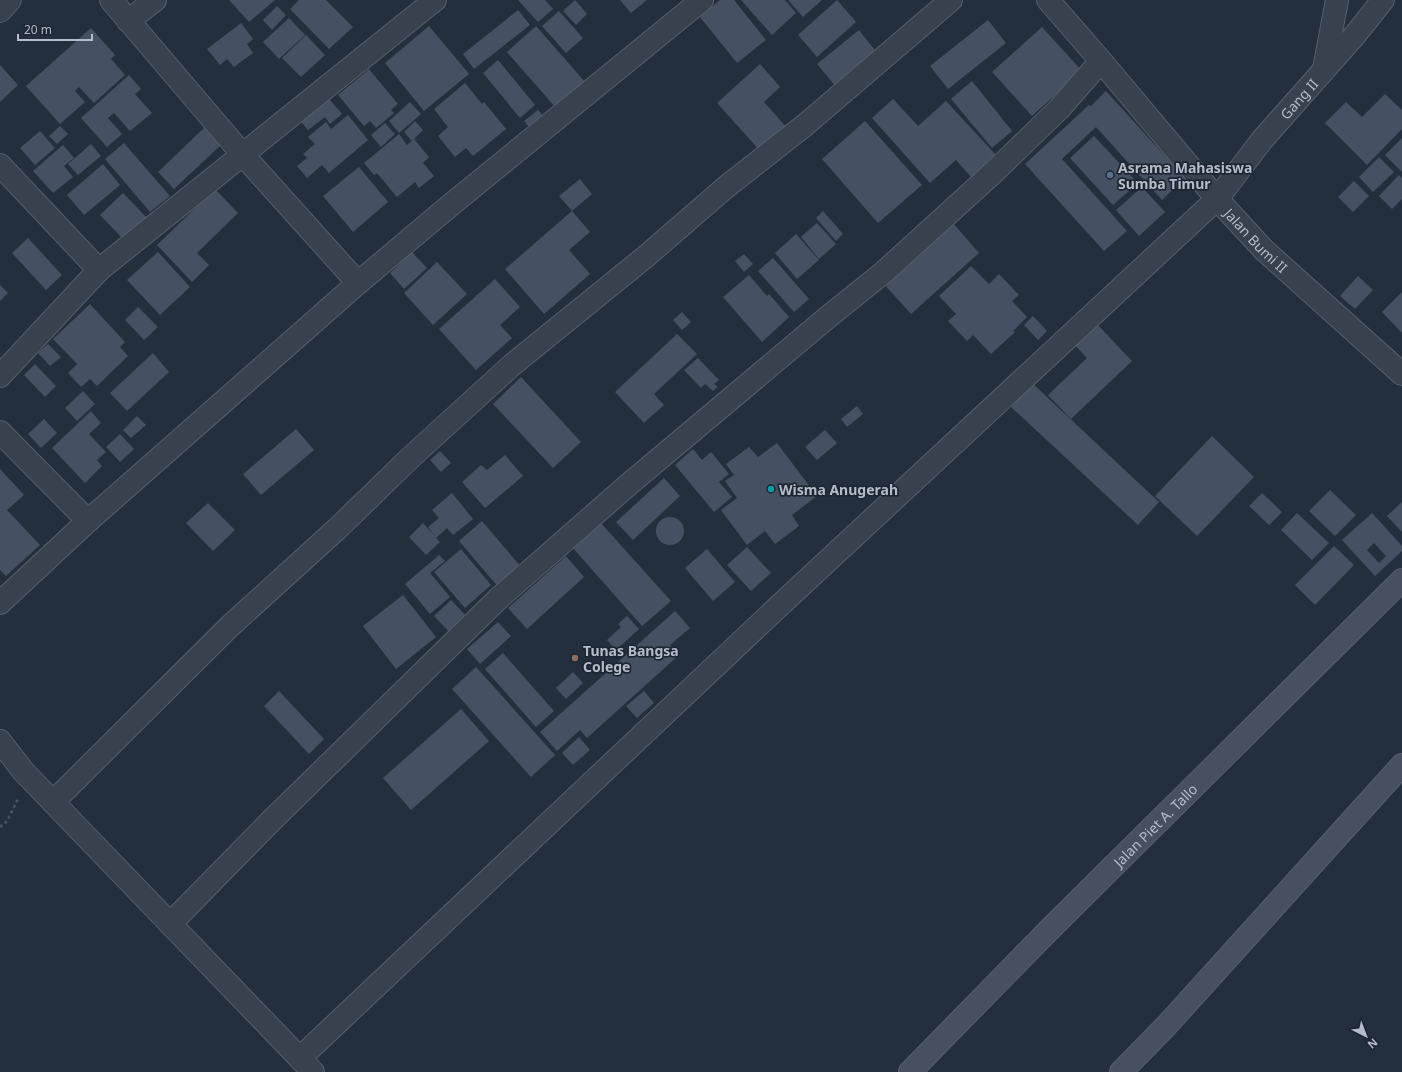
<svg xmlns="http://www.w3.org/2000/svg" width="1402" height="1072" font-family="'Noto Sans',sans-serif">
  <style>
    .building { fill: #455162; fill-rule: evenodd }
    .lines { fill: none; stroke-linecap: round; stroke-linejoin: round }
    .minor-casing { stroke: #565f6c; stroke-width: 24 }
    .secondary-casing { stroke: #565f6c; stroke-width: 24 }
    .path { stroke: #44595c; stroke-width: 2.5; stroke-dasharray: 3 3; stroke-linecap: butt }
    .minor { stroke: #38414e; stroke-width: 22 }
    .secondary { stroke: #465061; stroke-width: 22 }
    .service-dot { fill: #5c6f8a; stroke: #1d2633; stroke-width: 1.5 }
    .culture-dot { fill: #0f9aa8; stroke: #1d2633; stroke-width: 1.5 }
    .education-dot { fill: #8d6e63; stroke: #1d2633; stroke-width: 1.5 }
    .labels { text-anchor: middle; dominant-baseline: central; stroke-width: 3.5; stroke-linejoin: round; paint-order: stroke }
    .street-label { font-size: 14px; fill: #b4bcc9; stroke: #1d2633 }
    .poi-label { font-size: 14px; font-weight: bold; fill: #b4bcc9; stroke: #1d2633; text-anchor: start }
  </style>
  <rect width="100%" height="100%" fill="#242f3e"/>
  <path class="building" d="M229 0H275L249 22Z
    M299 0H326L353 27 329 49 290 9Z
    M518 0H545L553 9 538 22Z
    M575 0 587 14 576 25 563 11Z
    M620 0H647L631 13Z
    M720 0H734L766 40 737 63 700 17Z
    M741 0H785L796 13 772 35Z
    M788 0H822L803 17Z
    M837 0 856 22 817 57 798 35Z
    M277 6 286 15 272 30 263 20Z
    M518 10 530 25 474 69 463 54Z
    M559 11 583 38 566 53 542 26Z
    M289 18 305 35 279 59 263 42Z
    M988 20 1006 43 948 89 930 66Z
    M241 23 253 39 247 44 253 53 234 67 227 59 220 65 207 49Z
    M429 26 469 74 424 111 385 63Z
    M536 26 585 82 556 108 507 52Z
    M1042 27 1082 71 1032 116 992 72Z
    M91 28 115 55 111 59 125 75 94 103 79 87 75 91 85 102 60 124 26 86Z
    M859 30 878 54 837 88 817 64Z
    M306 35 325 55 301 77 282 58Z
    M498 60 535 105 520 118 483 73Z
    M760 64 780 87 764 102 788 129 762 153 717 103Z
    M0 65 18 85 0 102Z
    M369 69 398 104 391 110 394 113 376 128 370 121 364 126 338 95Z
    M129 75 141 89 135 94 152 113 130 131 114 113 108 118 122 134 107 147 81 118Z
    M972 81 1012 131 992 148 951 99Z
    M465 83 482 104 484 102 506 129 473 156 466 148 455 157 438 136 448 127 434 109Z
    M1106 91 1185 178 1162 200 1096 127 1062 159 1127 231 1104 251 1025 164 1089 105 1091 106Z
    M325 94 342 114 330 124 325 117 308 130 301 122 317 108Z
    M1385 94 1402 110V129L1367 165 1325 123 1346 102 1362 117Z
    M893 99 918 126 946 101 997 156 972 178 956 160 930 183 872 118Z
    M410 102 421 114 399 133 389 121Z
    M538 110 545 118 532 130 524 121Z
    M348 115 368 140 329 173 322 165 307 178 297 166 307 158 303 154 315 144 308 137 326 122 331 129Z
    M415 121 423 130 412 141 404 132Z
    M865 121 922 185 878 223 822 159Z
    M385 123 395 134 381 147 371 135Z
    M60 126 68 134 57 144 49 136Z
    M205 127 222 144 174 189 158 172Z
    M40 131 55 148 35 165 20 148Z
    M399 134 407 145 414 139 429 157 423 163 434 176 419 188 415 182 397 197 377 173 374 175 364 163Z
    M1094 136 1138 183 1113 205 1070 158Z
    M1402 138V172L1385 155Z
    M124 143 170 196 150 212 105 159Z
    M91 144 101 156 78 175 68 164Z
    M63 145 74 158 64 166 73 177 53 193 33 171Z
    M1379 157 1394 172 1373 192 1359 177Z
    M103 164 120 185 84 215 67 195Z
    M359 167 388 202 353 232 323 196Z
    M1399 175 1402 178V199L1392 209 1379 196Z
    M580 179 592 194 572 211 559 196Z
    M1354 181 1369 196 1353 212 1338 197Z
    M1142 187 1165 212 1139 236 1116 210Z
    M215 189 238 213 197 253 209 265 192 282 157 245Z
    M123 193 148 219 125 241 100 215Z
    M572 211 590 232 569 250 590 274 544 314 505 269Z
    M823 211 843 234 836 241 816 218Z
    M952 222 979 253 911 314 883 283Z
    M817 223 836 244 819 259 801 237Z
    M796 234 819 260 797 279 775 253Z
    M28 238 62 275 46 290 12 253Z
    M158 252 190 287 160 315 127 280Z
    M412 252 427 268 404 289 390 273Z
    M744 254 753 264 744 272 735 261Z
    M773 258 809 299 794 312 758 271Z
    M437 262 467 294 433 325 404 293Z
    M971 266 989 284 999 274 1019 295 1012 301 1027 317 1013 331 1015 332 991 354 973 335 967 341 948 321 956 314 939 296Z
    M749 275 767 296 769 294 789 317 762 342 723 297Z
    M1358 276 1373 290 1355 309 1340 296Z
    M495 279 520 307 500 325 512 338 476 370 439 329Z
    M0 285 8 293 0 301Z
    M1402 292V333L1382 312Z
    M90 304 125 342 120 347 128 356 97 386 90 379 81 387 68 373 77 364 53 339Z
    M138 307 158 327 144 340 125 320Z
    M682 312 691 322 682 330 673 320Z
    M1033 316 1047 331 1038 340 1024 325Z
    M1093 320 1132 361 1071 419 1048 395 1087 358 1071 341Z
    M677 334 697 354 654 394 664 405 644 423 615 392Z
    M48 344 61 357 50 366 38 353Z
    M153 353 169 372 127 411 110 393Z
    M698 358 719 380 714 384 718 387 713 391 705 384 701 388 684 370Z
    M35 364 56 386 45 397 24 375Z
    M521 377 581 442 553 468 493 404Z
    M1032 383 1159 502 1138 525 1010 406Z
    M83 391 95 404 77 421 65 408Z
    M857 406 863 414 847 427 841 419Z
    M91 411 101 423 89 434 106 452 97 460 102 466 85 483 52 448Z
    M137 416 146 425 131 438 123 430Z
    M44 419 57 433 41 448 28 434Z
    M296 429 314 450 261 495 243 474Z
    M825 430 837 443 817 460 805 447Z
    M120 434 134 449 120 462 106 447Z
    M1212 436 1254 477 1197 536 1155 496Z
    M777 443 817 496 792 515 799 526 775 544 765 531 747 545 721 510 737 498 725 481 734 475 726 464 749 447 758 457Z
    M693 449 702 460 711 452 729 474 719 482 732 497 714 512 675 465Z
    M440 451 451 463 441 472 430 460Z
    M505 455 523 476 485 508 462 482 481 465 487 470Z
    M0 469 24 495 7 510 40 545 6 576 0 570Z
    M664 478 680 496 633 540 616 522Z
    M1330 490 1356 515 1335 536 1309 511Z
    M452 493 473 519 453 535 447 528 436 538 440 542 426 555 409 537 423 523 435 536 428 527 439 518 432 510Z
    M1262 493 1282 512 1269 525 1249 506Z
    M1402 502V532L1387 516Z
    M208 503 235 530 213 551 186 523Z
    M1297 513 1329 543 1312 560 1281 530Z
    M1372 513 1402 546V551L1375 576 1342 540ZM1374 543 1386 556 1379 563 1367 550Z
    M656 531a14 14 0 1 1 28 0a14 14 0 1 1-28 0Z
    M482 521 523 569 500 589 459 541Z
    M600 522 671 601 642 626 572 547Z
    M1334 546 1354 565 1315 605 1295 585Z
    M747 547 771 573 751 591 727 565Z
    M461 549 491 585 465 608 434 572Z
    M707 549 735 582 713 601 685 568Z
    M439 555 445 561 430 573 450 597 430 614 405 584Z
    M566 556 584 577 527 629 508 608Z
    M403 595 436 637 396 669 363 626Z
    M451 600 471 621 454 637 434 616Z
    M675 611 690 628 670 645 679 655 587 738 580 730 557 751 540 732Z
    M627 616 639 629 616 650 607 640 621 627 618 624Z
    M498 622 511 636 480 664 467 649Z
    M503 653 554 711 536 727 485 669Z
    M476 667 555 755 531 777 452 689Z
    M573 672 583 683 566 699 556 688Z
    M279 691 324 739 309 754 264 706Z
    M644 691 654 703 637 718 626 706Z
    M461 709 489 741 411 810 383 778Z
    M579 737 590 750 573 765 562 753Z"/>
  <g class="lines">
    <defs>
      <g id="minor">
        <path id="s1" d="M1048 0 1101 61 1217 199 1264 250 1402 374"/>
        <path d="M0 11 10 0"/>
        <path d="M128 21 155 0"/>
        <path d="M1324 69 1337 0"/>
        <path d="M0 165 99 270"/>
        <path d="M358 283 447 208 702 0"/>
        <path d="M0 376 99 270 435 0"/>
        <path d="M0 432 88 521"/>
        <path d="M0 603 88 521 358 283 243 155 111 0"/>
        <path d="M0 741 23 771 313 1072"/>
        <path d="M53 802 230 626 338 528 410 458 512 365 644 258 726 187 805 125 951 0"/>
        <path d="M170 924 272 820 499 598 628 485 828 317 884 272 995 171 1059 109 1101 61"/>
        <path id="s2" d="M300 1058 779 606 1217 199 1262 140 1355 35 1383 0"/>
      </g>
      <g id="secondary">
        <path id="s3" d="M910 1072 1051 928 1402 580"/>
        <path d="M1121 1072 1167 1025 1402 765"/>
      </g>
    </defs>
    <use href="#minor" class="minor-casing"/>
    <use href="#secondary" class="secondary-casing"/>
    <path class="path" d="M0 827 7 821 18 799"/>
    <use href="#minor" class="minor"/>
    <use href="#secondary" class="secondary"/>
  </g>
  <circle class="service-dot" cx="1110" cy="175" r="4"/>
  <circle class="culture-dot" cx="771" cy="489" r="4"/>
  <circle class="education-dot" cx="575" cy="658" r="4"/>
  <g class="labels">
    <g class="street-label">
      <text stroke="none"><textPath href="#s2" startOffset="1386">Gang II</textPath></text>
      <text stroke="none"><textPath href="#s1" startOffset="318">Jalan Bumi II</textPath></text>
      <text stroke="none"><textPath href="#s3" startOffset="348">Jalan Piet A. Tallo</textPath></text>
    </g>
    <g class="poi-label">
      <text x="1118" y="167">Asrama Mahasiswa<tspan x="1118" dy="16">Sumba Timur</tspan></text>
      <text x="779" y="489">Wisma Anugerah</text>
      <text x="583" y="650">Tunas Bangsa<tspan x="583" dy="16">Colege</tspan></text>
    </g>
  </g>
  <g transform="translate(1366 1036) rotate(138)" stroke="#1d2633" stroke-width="3" paint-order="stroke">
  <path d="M0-3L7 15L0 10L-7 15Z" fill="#b4bcc9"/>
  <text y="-6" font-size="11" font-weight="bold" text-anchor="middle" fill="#b4bcc9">N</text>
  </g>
  <path d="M18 34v6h74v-6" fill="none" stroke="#b4bcc9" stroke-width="2"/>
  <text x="24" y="34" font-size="12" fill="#b4bcc9" stroke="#1d2633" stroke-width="3" paint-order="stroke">20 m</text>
</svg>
